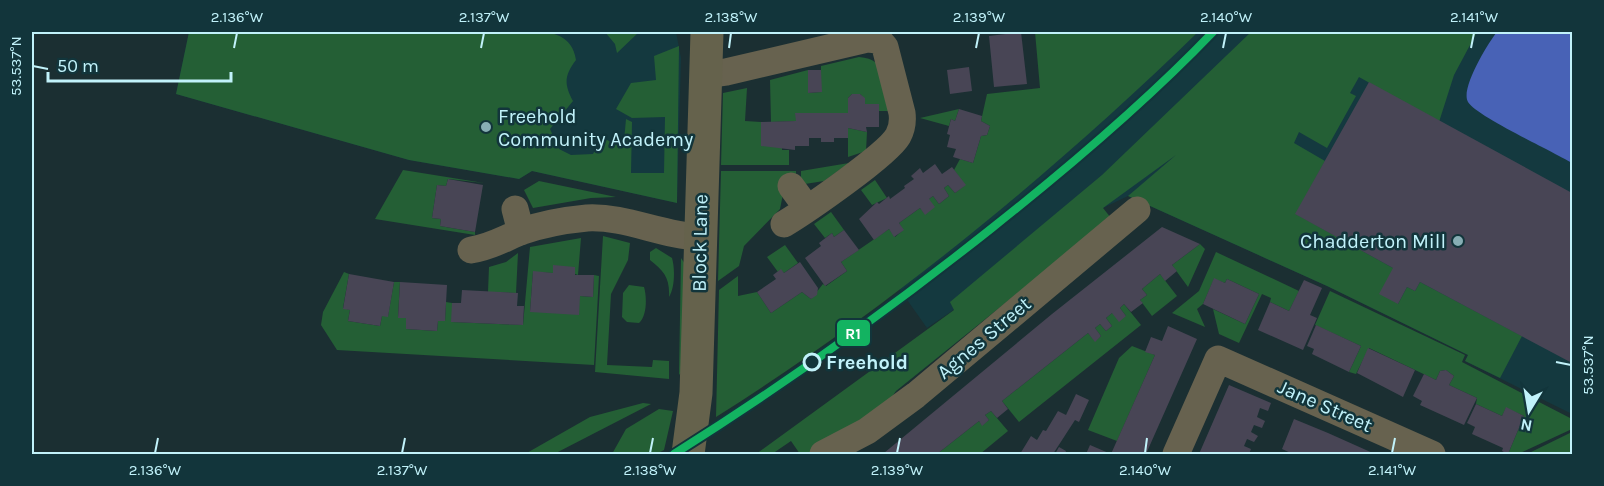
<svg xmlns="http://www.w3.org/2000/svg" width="1604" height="486" font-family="Karla,sans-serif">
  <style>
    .built { fill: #14393f }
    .green { fill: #245f35 }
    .water { fill: #4862b6 }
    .building { fill: #484555 }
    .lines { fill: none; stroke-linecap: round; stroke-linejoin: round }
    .minor { stroke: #67624f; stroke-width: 27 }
    .secondary { stroke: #65624c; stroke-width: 33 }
    .rail-1-casing { stroke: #12353b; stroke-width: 12 }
    .rail-1 { stroke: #13b361; stroke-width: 8 }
    .ticks { fill: none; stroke: #c1f2fa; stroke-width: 2 }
    .poi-dot { fill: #87aeb4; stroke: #12353b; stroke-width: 2 }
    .stop-dot { fill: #12353b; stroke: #c1f2fa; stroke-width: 3 }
    .labels { text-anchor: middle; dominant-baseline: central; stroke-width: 5; stroke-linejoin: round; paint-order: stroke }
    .poi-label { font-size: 20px; fill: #c1f2fa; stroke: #12353b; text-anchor: start }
    .street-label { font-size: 20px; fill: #c1f2fa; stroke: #12353b }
    .stop-label { font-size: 20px; font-weight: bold; fill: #c1f2fa; stroke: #12353b; text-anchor: start }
    .line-badge { stroke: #12353b; stroke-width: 2 }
    .badge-label { font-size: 16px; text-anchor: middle; font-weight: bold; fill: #fff }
    .neatline { fill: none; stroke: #c1f2fa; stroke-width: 2 }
    .ticks-label { font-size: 15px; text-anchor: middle; fill: #c1f2fa }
  </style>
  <rect width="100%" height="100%" fill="#1b2f32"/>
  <path class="built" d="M189 32H676L681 58 677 203 532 171 519 179 409 160 176 94Z
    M1150 32H1572V414L1465 361 1468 355 1327 286 1128 196 1103 208 927 328 886 270Z"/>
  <path class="green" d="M189 32H504L510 34 511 32C537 31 571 27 576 60 564 76 564 84 573 101L550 129 559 149 571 155 593 154 602 137 614 144 624 141 626 119 632 122 631 173H664L665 117 632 118 616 109 631 83 656 80 654 56 679 46 677 203 532 171 519 179 409 160 176 94Z
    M605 32H639L617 53 615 44Z
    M1035 32H1198C1052 174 889 308 716 417L719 290 738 276V296L757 292 771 313 802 292 811 299 823 284 826 286 847 271 841 262 889 229 895 237 903 230 899 223 920 208 925 214 929 199 933 196 939 204 949 196 944 188 948 185 955 193 965 185 954 170 960 159 973 163 981 136 987 135 990 126 981 121 987 94 1040 88Z
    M1251 32H1477L1454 75 1439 122 1359 77 1350 93 1356 96 1327 148 1299 132 1294 143 1325 161 1296 214 1393 268 1398 304 1407 287 1415 291 1420 282 1522 336 1500 378 1465 361 1468 355 1327 286 1128 196 1176 155 1103 208 1111 218 896 391 885 407 811 454H800L791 441 772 454H756L954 310 950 302 1102 175Z
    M859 57C889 59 886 86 891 111H879L878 104H865L864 98 860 94H852L848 98V113H796V121L771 122 770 80 808 70V93L821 92V66Z
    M747 88 745 121 761 122V146H782V150H789V165H721L723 93Z
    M959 109 955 121 951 119 949 126 920 118Z
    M848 128 867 132 866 151 848 157Z
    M849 163 824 181 805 184 801 180V171Z
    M403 170 484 183 448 179 446 186 437 185 432 218 441 219 440 226 475 232V235L375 219Z
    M721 171H796V175L783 194 780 209 744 246 739 266 718 281Z
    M875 180 887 198 872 205 861 190Z
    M539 181 616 197 591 198 533 208 524 190Z
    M831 212 844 230 834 237 832 233 825 238 814 224Z
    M603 236 630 243 628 260 611 294 607 365 652 367 653 360 669 361V379L595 372Z
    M581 238 578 275 553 266V273L533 272 530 311 580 296 593 297 594 275 599 276 594 365 337 350 321 325 323 312 344 272 349 274 343 308 350 310 348 321 380 326 382 316H388L394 282H400L398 317 406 318V329L437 331 438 321H445L446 302 452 303V322L523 325 530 247Z
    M1200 244 1205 249 1188 287 1172 265Z
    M785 245 798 263 784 273 781 270 778 272 767 257Z
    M656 248 672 258C675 268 675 288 669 297 670 278 664 271 650 260V252Z
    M1216 252 1299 291 1289 311 1270 302 1271 298 1262 294 1239 343 1219 334 1213 309 1245 324 1259 294 1227 279 1225 283 1214 279 1203 304 1197 309 1205 327 1172 313 1199 291Z
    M518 253 516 293 488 292 489 267 506 262Z
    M681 258 685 264 682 371 679 375Z
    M1160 274 1177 296 1152 316 1140 300 1147 295 1142 289Z
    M629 285 644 287C647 297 647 316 639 323L627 322 622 317 623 293Z
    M1330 291 1465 355 1462 362 1572 419V429L1518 454H1508L1524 416 1506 408 1502 416 1476 404 1477 398 1449 385 1454 376 1446 370 1440 371 1436 380 1369 348 1356 374 1349 372 1361 346 1315 325Z
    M1124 304 1141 325 1019 422 1002 401 1088 333 1095 341 1101 336 1095 328 1100 324 1106 331 1112 326 1106 318 1112 313 1126 316 1120 308Z
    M1132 346 1155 355 1117 441 1088 430 1119 358Z
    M643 403 651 404 554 454H525L590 417Z
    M659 409 673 411 664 450 656 454H612L626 429Z
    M991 411 1008 431 980 454H937L979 421 982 425 989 420 985 415Z
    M1572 432V454H1525L1529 453Z"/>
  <path class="water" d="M1497 32H1572V163C1554 152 1476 116 1468 102 1460 89 1488 43 1497 32Z"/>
  <path class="building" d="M1021 32 1027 84 994 87 989 36Z
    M969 67 972 91 950 94 947 70Z
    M808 70H821L822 92 808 93Z
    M1369 82 1572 193V363L1420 282 1415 291 1407 287 1398 304 1379 294 1393 268 1295 214Z
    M852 94H860L865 98V104H879V127H866L867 132 848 128V138H834V142H821V138H809V146H795V150L761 146V122L796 121 795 113H848V98Z
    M959 109 982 116 981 121 990 126 987 135 981 136 973 163 953 157 956 149 947 147 950 135 947 134 951 119 955 121Z
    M935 164 942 174 952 167 966 185 955 193 948 185 944 188 949 196 939 204 933 196 929 199 935 207 925 215 920 208 899 223 904 230 894 237 889 229 874 240 859 219 877 202 879 204 889 196 890 199 905 188 904 186 914 179 911 176 920 168 923 173Z
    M448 179 483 185 475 232 440 226 441 219 432 218 437 185 446 186Z
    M1162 227 1200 244 1172 265 1177 271 1165 281 1160 274 1142 289 1147 295 1140 300 1143 303 1131 312 1124 304 1120 308 1126 316 1119 322 1112 313 1106 318 1112 326 1106 331 1100 324 1095 328 1101 336 1095 342 1088 333 1002 401 1008 409 997 418 991 411 985 415 989 420 982 426 979 421 937 454 884 453 1052 314Z
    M844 230 859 250 841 262 847 271 825 286 805 258 821 246 819 243 832 233 834 237Z
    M800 262 818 288 817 295 811 299 802 292 771 313 757 292 776 279 773 275 781 269 784 273Z
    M553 265 575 267V275H594L593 297 580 296 579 315 530 312 533 271 553 273Z
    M349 274 394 282 388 317 382 316 380 326 348 321 350 310 343 309Z
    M1214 278 1225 283 1227 279 1259 294 1245 324 1203 304Z
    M1304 280 1322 288 1310 315 1317 318 1303 350 1258 330 1270 302 1289 311Z
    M400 282 447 285 445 321H438L437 331 406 329V318H398Z
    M462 290 518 293 517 306H524L523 325 451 322 452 303H461Z
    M1316 325 1361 346 1349 372 1312 354 1314 349 1307 346Z
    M1168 326 1197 339 1146 454H1086L1090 445 1111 454 1155 355 1145 352 1151 337 1162 341Z
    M1368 348 1415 370 1403 397 1357 373Z
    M1446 370 1454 376 1449 385 1477 398 1464 425 1420 405 1422 401 1413 396 1424 374 1436 380 1440 371Z
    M1229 385 1271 403 1268 411 1260 408 1257 417 1265 421 1262 428 1254 425 1251 432 1258 436 1254 442 1247 439 1244 446 1251 449 1249 454H1199Z
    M1076 394 1089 400 1079 422 1075 420 1053 454H1020L1031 436 1037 440 1043 430 1046 431 1058 411 1066 415Z
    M1476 404 1502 416 1506 407 1524 416 1508 454 1502 451 1503 448 1472 434 1475 427 1467 423Z
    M1294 419 1328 433 1375 454H1293L1282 449Z
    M1059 447 1066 451 1065 454H1055Z"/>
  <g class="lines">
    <path class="minor" d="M704 75 726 72 867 39 879 40 885 47 902 113C903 121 902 129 898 136 887 155 807 210 784 224
      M791 186 807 208
      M515 209 521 232
      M471 250C491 247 505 238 523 231 543 224 566 220 587 218 626 216 662 236 701 237
      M823 454 867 431 916 395 1137 210
      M1176 454 1218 359 1432 454"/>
    <path class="secondary" d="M688 454 696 393 707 32"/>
    <defs>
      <path id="rail-1" d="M674 454C784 385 890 309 992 228 1069 167 1145 103 1213 32"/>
    </defs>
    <use href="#rail-1" class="rail-1-casing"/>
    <use href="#rail-1" class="rail-1"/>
  </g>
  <path class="ticks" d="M234 48 237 33M481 48 484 33M729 48 731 33M976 48 979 33M1223 48 1226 33M1471 48 1474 33M33 66 48 69M1556 362 1571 365M155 453 158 438M402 453 405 438M650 453 653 438M897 453 900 438M1145 453 1147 438M1392 453 1395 438"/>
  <g class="poi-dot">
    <circle cx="486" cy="127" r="6"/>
    <circle cx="1458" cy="241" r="6"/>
  </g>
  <circle class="stop-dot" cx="812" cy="362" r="8"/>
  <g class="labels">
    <g class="poi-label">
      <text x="498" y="116">Freehold<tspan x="498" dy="23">Community Academy</tspan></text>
      <text x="1446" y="241" text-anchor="end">Chadderton Mill</text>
    </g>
    <g class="street-label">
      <text transform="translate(700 243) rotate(-89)">Block Lane</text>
      <text transform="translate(984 338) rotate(-40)">Agnes Street</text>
      <text transform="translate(1325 406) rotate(24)">Jane Street</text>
    </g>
    <g class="stop-label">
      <text x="826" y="362">Freehold</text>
    </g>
  </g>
  <rect class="line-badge" x="836" y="319" width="35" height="28" rx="6" fill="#13b361"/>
  <g class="badge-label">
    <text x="853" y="339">R1</text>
  </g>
  <rect width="1604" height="486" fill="none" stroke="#12353b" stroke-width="66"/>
  <g transform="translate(1529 411) rotate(191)" stroke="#12353b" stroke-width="4.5" paint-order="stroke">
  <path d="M0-4.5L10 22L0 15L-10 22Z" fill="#c1f2fa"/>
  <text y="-9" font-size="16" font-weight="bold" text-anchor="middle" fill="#c1f2fa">N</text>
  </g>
  <path d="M48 72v9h183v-9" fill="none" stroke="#c1f2fa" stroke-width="3"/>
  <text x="57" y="72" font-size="18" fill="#c1f2fa" stroke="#12353b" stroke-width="4.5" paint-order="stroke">50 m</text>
  <rect x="33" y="33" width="1538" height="420" class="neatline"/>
  <g class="ticks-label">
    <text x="237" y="22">2.136°W</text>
    <text x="484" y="22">2.137°W</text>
    <text x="731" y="22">2.138°W</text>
    <text x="979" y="22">2.139°W</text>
    <text x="1226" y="22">2.140°W</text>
    <text x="1474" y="22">2.141°W</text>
    <text transform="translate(16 66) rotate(-90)" y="5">53.537°N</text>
    <text transform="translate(1588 365) rotate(-90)" y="5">53.537°N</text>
    <text x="155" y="475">2.136°W</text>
    <text x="402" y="475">2.137°W</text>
    <text x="650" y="475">2.138°W</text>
    <text x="897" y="475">2.139°W</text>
    <text x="1145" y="475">2.140°W</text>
    <text x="1392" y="475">2.141°W</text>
  </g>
</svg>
